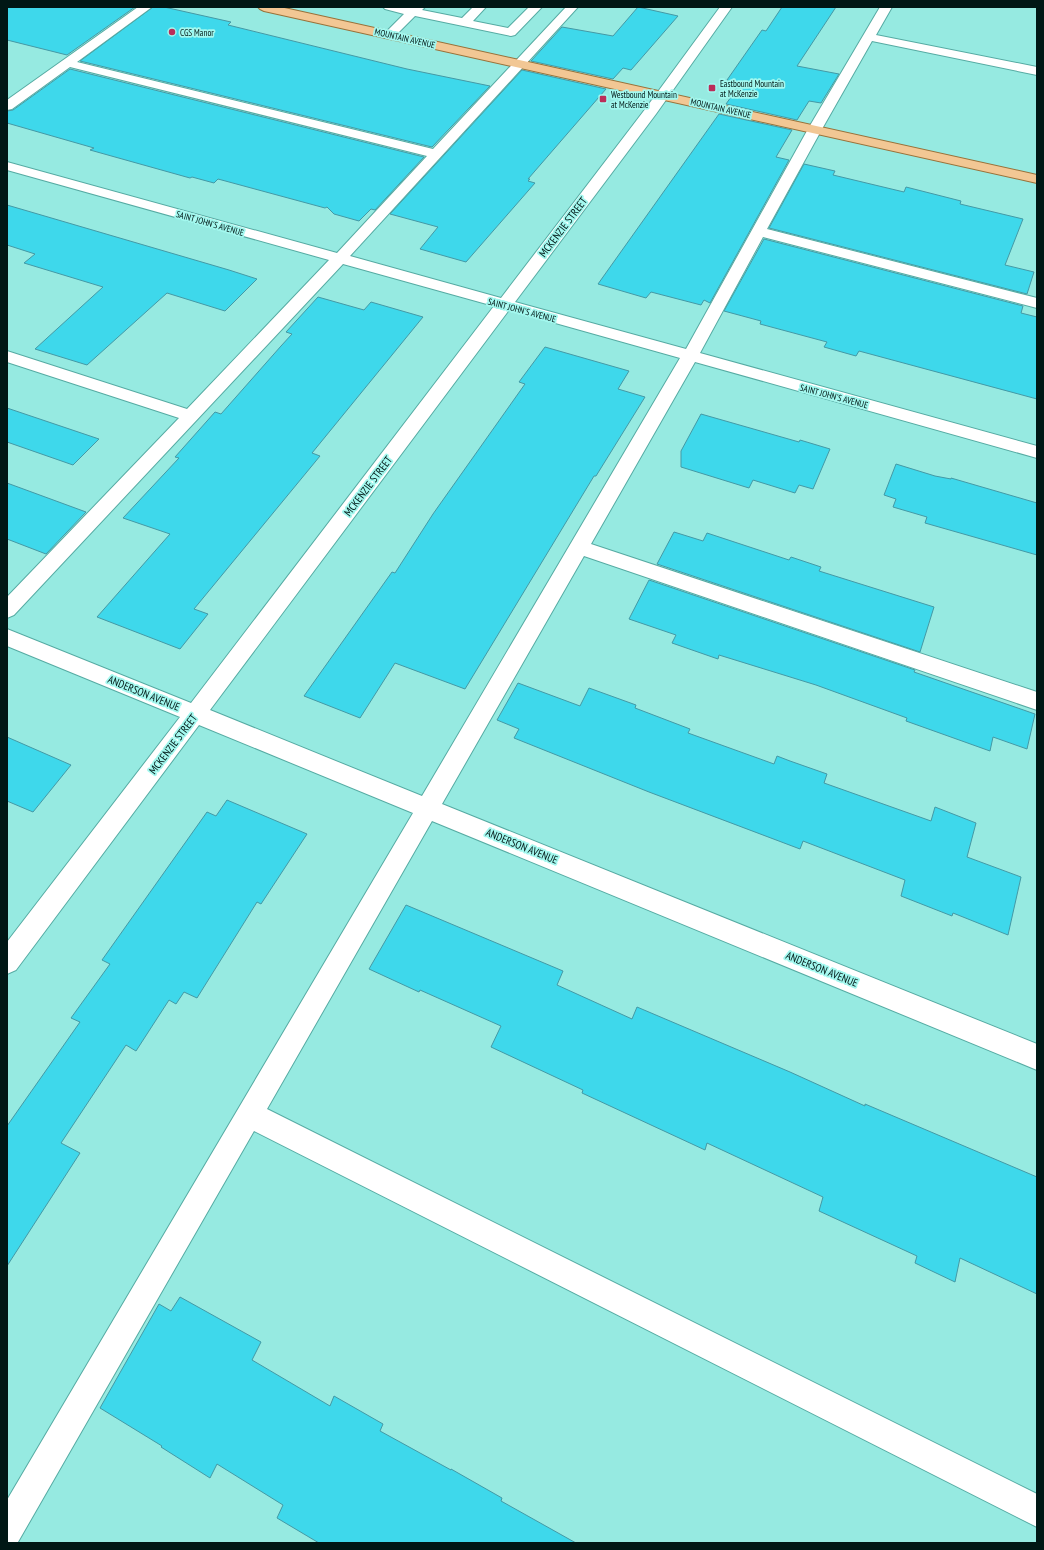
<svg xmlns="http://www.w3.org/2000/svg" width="1044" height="1550" font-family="'PT Sans Narrow',sans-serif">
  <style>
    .building { fill: #3ed8eb; stroke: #4499a5 }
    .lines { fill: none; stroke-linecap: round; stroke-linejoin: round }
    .minor-casing { stroke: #56aba3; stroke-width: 2 }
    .major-casing { stroke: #987139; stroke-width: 2 }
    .minor { fill: #fff; fill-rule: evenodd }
    .major { fill: #f2c794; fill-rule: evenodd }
    .poi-dot { fill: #bb2d59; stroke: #a3f8ef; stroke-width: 1.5 }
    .labels { text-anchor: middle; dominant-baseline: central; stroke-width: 3.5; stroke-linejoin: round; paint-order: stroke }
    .far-poi-label { font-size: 9px; fill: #001715; stroke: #a3f8ef; text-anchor: start }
    .far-street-label { font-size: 9px; fill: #001715; stroke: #a3f8ef }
    .street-label { font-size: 11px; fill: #001715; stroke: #a3f8ef }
  </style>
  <rect width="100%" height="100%" fill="#96eae1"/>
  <path class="building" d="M7 7H135L67 55 7 40Z
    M153 7H164L231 22 228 25 407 69 490 86 432 147 80 61Z
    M638 7 678 16 631 70 623 68 613 79 531 61 562 27 613 36Z
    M782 7H836L797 66 839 74 821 103 809 101 797 120 726 104 741 83 727 80 762 30 766 31Z
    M70 69 424 157 375 210 371 209 359 221 334 214 327 207 325 208 218 179 214 183 192 177 190 178 90 150 94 148 7 123V111L13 110Z
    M522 70 606 89 528 179H530L528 181 535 183 466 262 420 249 438 227 390 214Z
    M719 114 792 130 776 157 789 160 710 303 704 300 701 305 651 292 646 298 598 284Z
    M804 164 835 171 833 175 904 192 906 187 961 201 960 204 1023 219 1005 265 1034 272 1027 294 769 228Z
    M7 205 229 270 257 279 225 311 167 293 87 365 35 349 103 287 24 263 35 254 7 245Z
    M764 239 1023 306 1021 313 1037 317V399L859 351 856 356 824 347 827 342 760 324 761 321 724 311Z
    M318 297 364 310 371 302 423 317 312 453 320 456 194 609 208 614 180 649 97 617 170 534 123 518 179 458 175 457 215 412 221 414 281 346 292 334 286 332Z
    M545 347 629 371 618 389 645 397 596 476H594L465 689 395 663 360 718 304 696 392 572 395 573 433 514 525 384 519 382Z
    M7 408 99 439 73 465 7 442Z
    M701 414 799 442 800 440 830 449 813 489 799 485 795 493 753 480 749 488 681 467V451Z
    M896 464 935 476 951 479V478L1037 503V555L925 523 927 517 893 507 896 499 884 495Z
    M7 483 86 512 46 554 7 539Z
    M674 532 703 541 707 533 789 560 791 557 821 567 819 571 934 607 920 652 657 564Z
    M649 580 915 670 914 672 1035 714 1027 749 993 737 990 751 906 721 907 718 816 685 719 655 718 659 672 643 676 635 629 619Z
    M518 683 580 706 589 688 636 705 635 708 690 729 688 733 774 764 777 756 790 761 827 774 824 783 931 821 935 807 976 823 967 857 1021 877 1008 935 953 913 952 916 901 896 905 880 803 841 800 849 649 792 514 738 519 729 497 720Z
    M7 737 71 765 33 812 7 801Z
    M227 800 307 834 261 904 257 902 197 998 184 992 176 1004 169 1000 136 1051 126 1045 61 1143 80 1153 7 1266V1126L80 1022 71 1018 110 964 102 960 207 812 216 816Z
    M406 905 563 971 557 985 632 1019 637 1007 790 1072 865 1106V1104L1037 1177V1294L960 1258 955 1282 915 1263 917 1256 819 1211 823 1197 707 1143 705 1150 582 1093 583 1090 491 1047 501 1026 420 990 419 992 369 969Z
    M180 1297 261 1342 252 1360 330 1406 334 1396 383 1424 380 1431 451 1470V1469L502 1498 501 1501 576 1543H319L277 1518 283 1505 217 1464 210 1478 161 1447 162 1446 100 1408 159 1304 171 1311Z"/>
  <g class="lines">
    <defs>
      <path id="minor" d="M138 7H152L77 62 433 149 566 7H578L350 256 501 298 646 108 720 7H732L656 114 515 302 686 349 808 129 880 7H892L876 35 1037 67V75L872 41 822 129 767 229 1037 298V308L763 237 700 353 1037 446V458L695 362 591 544 1037 692V710L584 556 442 804 1037 1044V1070L432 821 267 1109 1037 1494V1527L254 1131 18 1542 7 1543V1500L413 813 199 725 16 970 7 974V942L180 717 7 646V629L191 703 494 306 343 264 14 615 7 618V597L179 418 7 362V351L187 409 329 260 7 170V162L337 253 427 156 70 67 12 109 7 110V100ZM509 310 680 358 422 796 210 710Z
        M383 7H425L422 10 462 18 473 7H486L473 21 508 28 529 7H542L515 35 511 36 415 16 393 38H385L383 35 404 14 385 9Z"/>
      <path id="major" d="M258 7H280L1037 175V183L264 11 260 9Z"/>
    </defs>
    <use href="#minor" class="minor-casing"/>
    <use href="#major" class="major-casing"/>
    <use href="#minor" class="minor"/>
    <use href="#major" class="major"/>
  </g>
  <g class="poi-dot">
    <circle cx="172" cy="32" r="4"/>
    <rect x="708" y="84" width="8" height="8" rx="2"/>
    <rect x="599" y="95" width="8" height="8" rx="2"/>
  </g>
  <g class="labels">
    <g class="far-poi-label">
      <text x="180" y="32">CGS Manor</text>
      <text x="720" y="83">Eastbound Mountain<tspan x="720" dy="10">at McKenzie</tspan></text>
      <text x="611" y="94">Westbound Mountain<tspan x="611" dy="10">at McKenzie</tspan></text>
    </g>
    <g class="far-street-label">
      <text transform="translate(405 38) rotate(13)">MOUNTAIN AVENUE</text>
      <text transform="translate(721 108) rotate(13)">MOUNTAIN AVENUE</text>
      <text transform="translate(210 223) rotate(16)">SAINT JOHN'S AVENUE</text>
      <text transform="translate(522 310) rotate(15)">SAINT JOHN'S AVENUE</text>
      <text transform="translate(834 396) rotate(15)">SAINT JOHN'S AVENUE</text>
    </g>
    <g class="street-label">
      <text transform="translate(563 227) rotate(-53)">MCKENZIE STREET</text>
      <text transform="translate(368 486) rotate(-53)">MCKENZIE STREET</text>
      <text transform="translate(144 693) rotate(22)">ANDERSON AVENUE</text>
      <text transform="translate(173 744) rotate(-53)">MCKENZIE STREET</text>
      <text transform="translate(522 846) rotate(22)">ANDERSON AVENUE</text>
      <text transform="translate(822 969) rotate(22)">ANDERSON AVENUE</text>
    </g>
  </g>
  <rect width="1044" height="1550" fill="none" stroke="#001715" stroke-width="16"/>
</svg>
